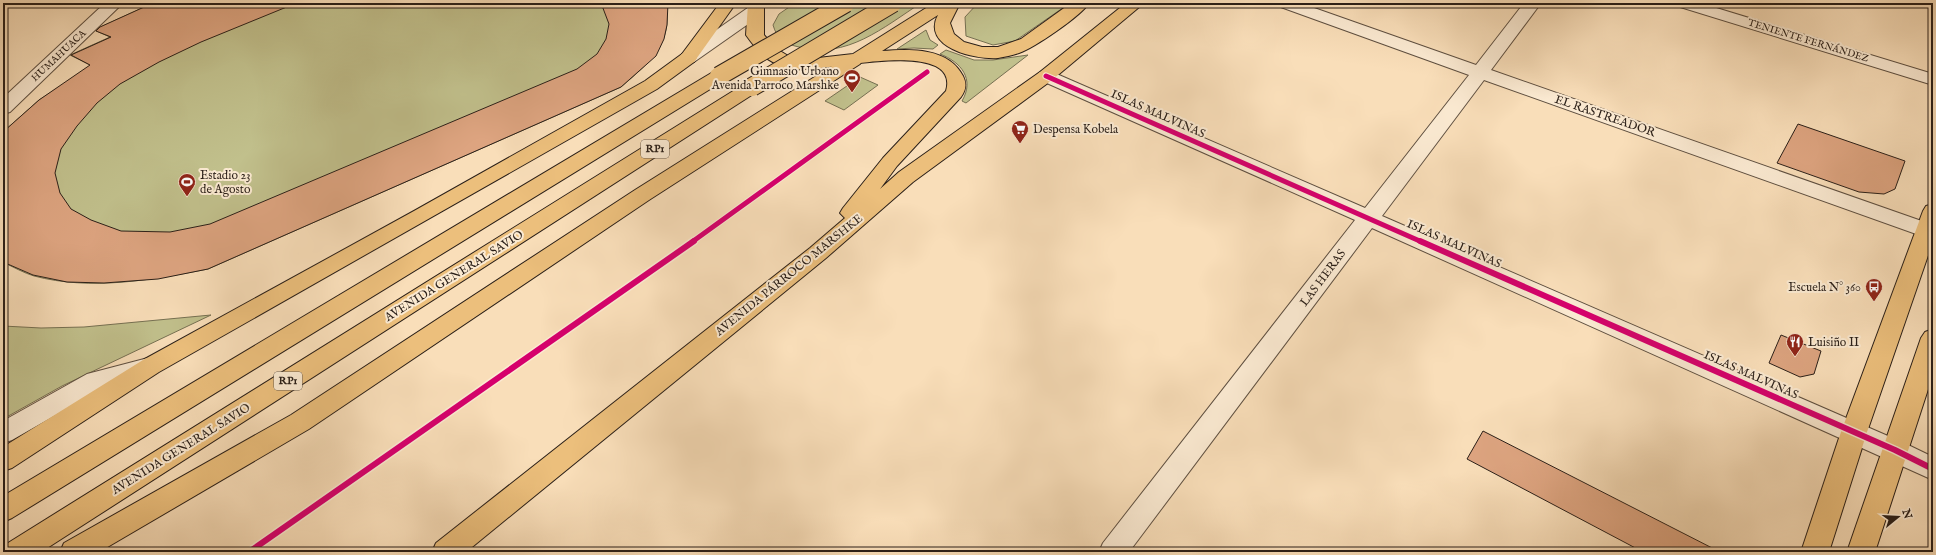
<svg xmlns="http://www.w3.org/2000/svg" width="1936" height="555" font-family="'IM FELL English',serif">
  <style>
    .green { fill: #c1c08c; stroke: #767052 }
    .building { fill: #dda480; stroke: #2a1f18 }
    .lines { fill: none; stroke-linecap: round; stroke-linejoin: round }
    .minor-casing { stroke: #5e4f40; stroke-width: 2 }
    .major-casing { stroke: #2a1f18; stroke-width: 2 }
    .highway-casing { stroke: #2a1f18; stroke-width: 2 }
    .minor { fill: #fbead2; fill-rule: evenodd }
    .major { fill: #ecbf7c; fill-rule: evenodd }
    .highway { fill: #ecbf7c; fill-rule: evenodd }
    .highway-bridge-casing { stroke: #2a1f18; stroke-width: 20; stroke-linecap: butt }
    .highway-bridge { stroke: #ecbf7c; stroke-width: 18 }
    .cycleway-far1-casing { stroke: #fbead2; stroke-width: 7 }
    .cycleway-casing { stroke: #fbead2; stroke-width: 9 }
    .cycleway-far1 { stroke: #d6006c; stroke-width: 5 }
    .cycleway { stroke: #d6006c; stroke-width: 6 }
    .labels { text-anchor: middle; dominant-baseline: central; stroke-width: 4; stroke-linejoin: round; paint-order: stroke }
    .far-street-label { font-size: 10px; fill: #2a1f18; stroke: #fbead2 }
    .shield { fill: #fbead2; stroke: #695c50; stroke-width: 1 }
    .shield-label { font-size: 11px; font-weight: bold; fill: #2a1f18 }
    .poi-label { font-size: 12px; fill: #2a1f18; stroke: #fbead2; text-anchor: start }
    .street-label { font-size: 12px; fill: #2a1f18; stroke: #fbead2 }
  </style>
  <rect width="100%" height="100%" fill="#f9deb9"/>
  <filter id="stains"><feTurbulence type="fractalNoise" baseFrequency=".005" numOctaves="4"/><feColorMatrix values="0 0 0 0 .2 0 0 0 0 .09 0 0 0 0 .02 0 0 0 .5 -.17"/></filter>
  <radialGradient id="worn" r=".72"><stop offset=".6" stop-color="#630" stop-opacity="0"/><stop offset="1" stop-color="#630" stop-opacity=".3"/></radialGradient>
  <path class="green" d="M153 3H665C675 42 648 64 621 87L208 269C151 280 91 291 34 276 24 273 13 267 3 262V132L39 100 92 66 70 55 110 37 94 30Z
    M795 3H921C884 27 846 60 799 47 785 44 777 39 773 25L779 14Z
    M978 3H1070L1015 41 993 45 966 36 965 17Z
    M926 30 930 40 938 45 933 49 914 48 897 49Z
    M946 50 974 60H993L1028 55 966 103 962 101C975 79 961 62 940 54Z
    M860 77 878 85 844 110 825 101Z
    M211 315 62 386 3 419V326L41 328 84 327Z"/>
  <path class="building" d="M153 3H294V4L201 42 159 62 120 84 97 103 77 126 61 149 55 173 60 193 71 209 91 220 121 231 170 232 210 224 577 69 597 54 606 39 609 24 601 3H668L667 25 664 39 656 56 621 87 208 269 158 279 104 283 67 282 33 275 3 262V132L39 100 90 65 71 55 111 37 96 31 100 27Z
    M1798 124 1905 161 1895 189 1884 194 1859 192 1777 163Z
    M1781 335 1821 351 1814 374 1800 377 1769 363Z
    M1483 431 1720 552H1643L1467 459Z"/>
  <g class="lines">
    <defs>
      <path id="minor" d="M105 3H123L10 112 3 114V98Z
        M1276 3H1300L1476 65 1524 3H1541L1491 70 1933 225V240L1484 80 1382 216 1904 443 1933 457V480L1372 228 1129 552H1099L1103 543 1355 220 1040 80 1037 76 1040 72 1046 71 1052 72 1365 208 1469 75 1278 6Z
        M1675 3H1700L1933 74V85L1677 6Z
        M755 6 761 7 763 11 761 15 694 62 688 63 682 62 679 58 682 54 749 7Z
        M148 358 156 361 160 367 156 373 103 388 12 440 3 443V421L87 374Z"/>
      <path id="major" d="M720 3H736L694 62 688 63 682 62 679 58Z
        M748 3H764V35L775 48 790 57 818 58 853 54 934 3H960L950 23 954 34 964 42 982 47H998L1021 39 1071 3H1089C1081 16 1034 48 1019 53 1013 55 1005 57 998 58 975 60 921 47 938 15L882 51C910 49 948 47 963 76 967 84 966 90 961 97L897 166 880 189 899 172 1040 72 1126 3H1144L1052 80 913 182 826 258 466 552H432L436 543 810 248 845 218 840 213 843 208 883 158 946 91C960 43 851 65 829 67 814 69 797 70 783 66 766 62 756 49 746 35Z
        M1933 204V241L1867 432 1829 552H1801L1841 432 1923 211 1926 206Z
        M1933 329V374L1875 552H1847L1921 338 1925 332Z"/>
      <path id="highway" d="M688 53 694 54 697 58 694 62 657 89 159 372 12 468 3 471V447L143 360 414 211 645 81 682 54Z
        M854 55 860 56 863 60 860 64 649 200 309 429 99 552H60L64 543 291 415 635 190 848 56Z
        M719 71 725 72 728 76 725 80 12 518 3 522V496L713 72Z
        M752 82 758 83 761 87 758 91 41 552H4L8 543 746 83Z"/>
    </defs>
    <use href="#minor" class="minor-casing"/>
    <use href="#major" class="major-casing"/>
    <use href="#highway" class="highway-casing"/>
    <use href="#minor" class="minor"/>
    <use href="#major" class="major"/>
    <use href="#highway" class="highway"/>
    <defs>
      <path id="highway-bridge" d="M719 76 846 3
        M752 87 893 3"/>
    </defs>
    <use href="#highway-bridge" class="highway-bridge-casing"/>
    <use href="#highway-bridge" class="highway-bridge"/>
    <defs>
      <path id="cycleway-far1" d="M1046 76 1422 242
        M692 242 927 72"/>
      <path id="cycleway" d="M1420 241 1895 450 1933 469
        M249 552 694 241"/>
    </defs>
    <use href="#cycleway-far1" class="cycleway-far1-casing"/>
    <use href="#cycleway" class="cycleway-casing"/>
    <use href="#cycleway-far1" class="cycleway-far1"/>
    <use href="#cycleway" class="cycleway"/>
  </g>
  <defs>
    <symbol id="stadium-pin" viewBox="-11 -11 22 30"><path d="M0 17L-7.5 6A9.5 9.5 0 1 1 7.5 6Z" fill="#8f2418" stroke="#fbead2"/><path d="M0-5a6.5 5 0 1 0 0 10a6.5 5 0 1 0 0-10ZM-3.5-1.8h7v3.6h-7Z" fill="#fff"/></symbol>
    <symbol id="supermarket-pin" viewBox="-11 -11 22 30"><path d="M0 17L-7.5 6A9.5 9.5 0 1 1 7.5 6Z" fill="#8f2418" stroke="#fbead2"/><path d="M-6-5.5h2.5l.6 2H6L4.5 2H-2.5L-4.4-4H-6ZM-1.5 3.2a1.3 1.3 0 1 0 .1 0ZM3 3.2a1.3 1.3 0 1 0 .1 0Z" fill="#fff"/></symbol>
    <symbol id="bus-pin" viewBox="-11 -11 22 30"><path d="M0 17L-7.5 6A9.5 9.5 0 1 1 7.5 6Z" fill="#8f2418" stroke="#fbead2"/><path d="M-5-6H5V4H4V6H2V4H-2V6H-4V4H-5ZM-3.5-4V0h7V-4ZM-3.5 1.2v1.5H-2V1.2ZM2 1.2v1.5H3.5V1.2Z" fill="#fff"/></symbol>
    <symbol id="restaurant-pin" viewBox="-11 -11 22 30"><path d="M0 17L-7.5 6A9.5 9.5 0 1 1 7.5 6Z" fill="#8f2418" stroke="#fbead2"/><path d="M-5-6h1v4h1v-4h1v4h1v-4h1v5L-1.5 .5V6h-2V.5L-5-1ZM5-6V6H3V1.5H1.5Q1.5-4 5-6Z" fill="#fff"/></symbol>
  </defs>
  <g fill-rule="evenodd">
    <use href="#stadium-pin" x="842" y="68" width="20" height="27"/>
    <use href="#supermarket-pin" x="1010" y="119" width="20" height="27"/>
    <use href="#stadium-pin" x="177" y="172" width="20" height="27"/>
    <use href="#bus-pin" x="1864" y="277" width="20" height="27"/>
    <use href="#restaurant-pin" x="1785" y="332" width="20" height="27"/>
  </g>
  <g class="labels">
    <g class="far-street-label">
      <text transform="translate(1808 41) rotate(17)">TENIENTE FERNÁNDEZ</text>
      <text transform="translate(59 56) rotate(-43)">HUMAHUACA</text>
    </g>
    <g class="shield">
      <rect x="641" y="140" width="28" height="18" rx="3"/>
      <rect x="274" y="372" width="28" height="18" rx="3"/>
    </g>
    <g class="shield-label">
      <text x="655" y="149">RP1</text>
      <text x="288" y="381">RP1</text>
    </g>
    <g class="poi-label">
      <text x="839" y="71" text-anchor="end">Gimnasio Urbano<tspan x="839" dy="14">Avenida Parroco Marshke</tspan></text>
      <text x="1033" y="129">Despensa Kobela</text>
      <text x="200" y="175">Estadio 23<tspan x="200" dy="14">de Agosto</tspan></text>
      <text x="1861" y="287" text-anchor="end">Escuela N° 360</text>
      <text x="1808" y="342">Luisiño II</text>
    </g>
    <g class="street-label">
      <text transform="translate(1158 114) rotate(24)">ISLAS MALVINAS</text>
      <text transform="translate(1605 116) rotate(19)">EL RASTREADOR</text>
      <text transform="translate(1454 244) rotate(24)">ISLAS MALVINAS</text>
      <text transform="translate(789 275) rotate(-39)">AVENIDA PÁRROCO MARSHKE</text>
      <text transform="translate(454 276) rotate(-32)">AVENIDA GENERAL SAVIO</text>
      <text transform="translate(1323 278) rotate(-53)">LAS HERAS</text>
      <text transform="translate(1751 375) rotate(24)">ISLAS MALVINAS</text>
      <text transform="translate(181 449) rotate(-32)">AVENIDA GENERAL SAVIO</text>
    </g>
  </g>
  <rect width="1936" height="555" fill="none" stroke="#f9deb9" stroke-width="16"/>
  <rect x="4" y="4" width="1928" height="547" fill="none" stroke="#2a1f18" stroke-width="2"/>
  <rect x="8" y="8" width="1920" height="539" fill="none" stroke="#2a1f18"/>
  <g transform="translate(1898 517) rotate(72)" stroke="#fbead2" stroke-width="3" paint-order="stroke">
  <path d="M0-3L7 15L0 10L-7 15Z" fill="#2a1f18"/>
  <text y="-6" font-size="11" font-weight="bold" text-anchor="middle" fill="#2a1f18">N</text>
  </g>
  <rect width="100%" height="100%" filter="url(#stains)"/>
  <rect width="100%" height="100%" fill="url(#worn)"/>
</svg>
